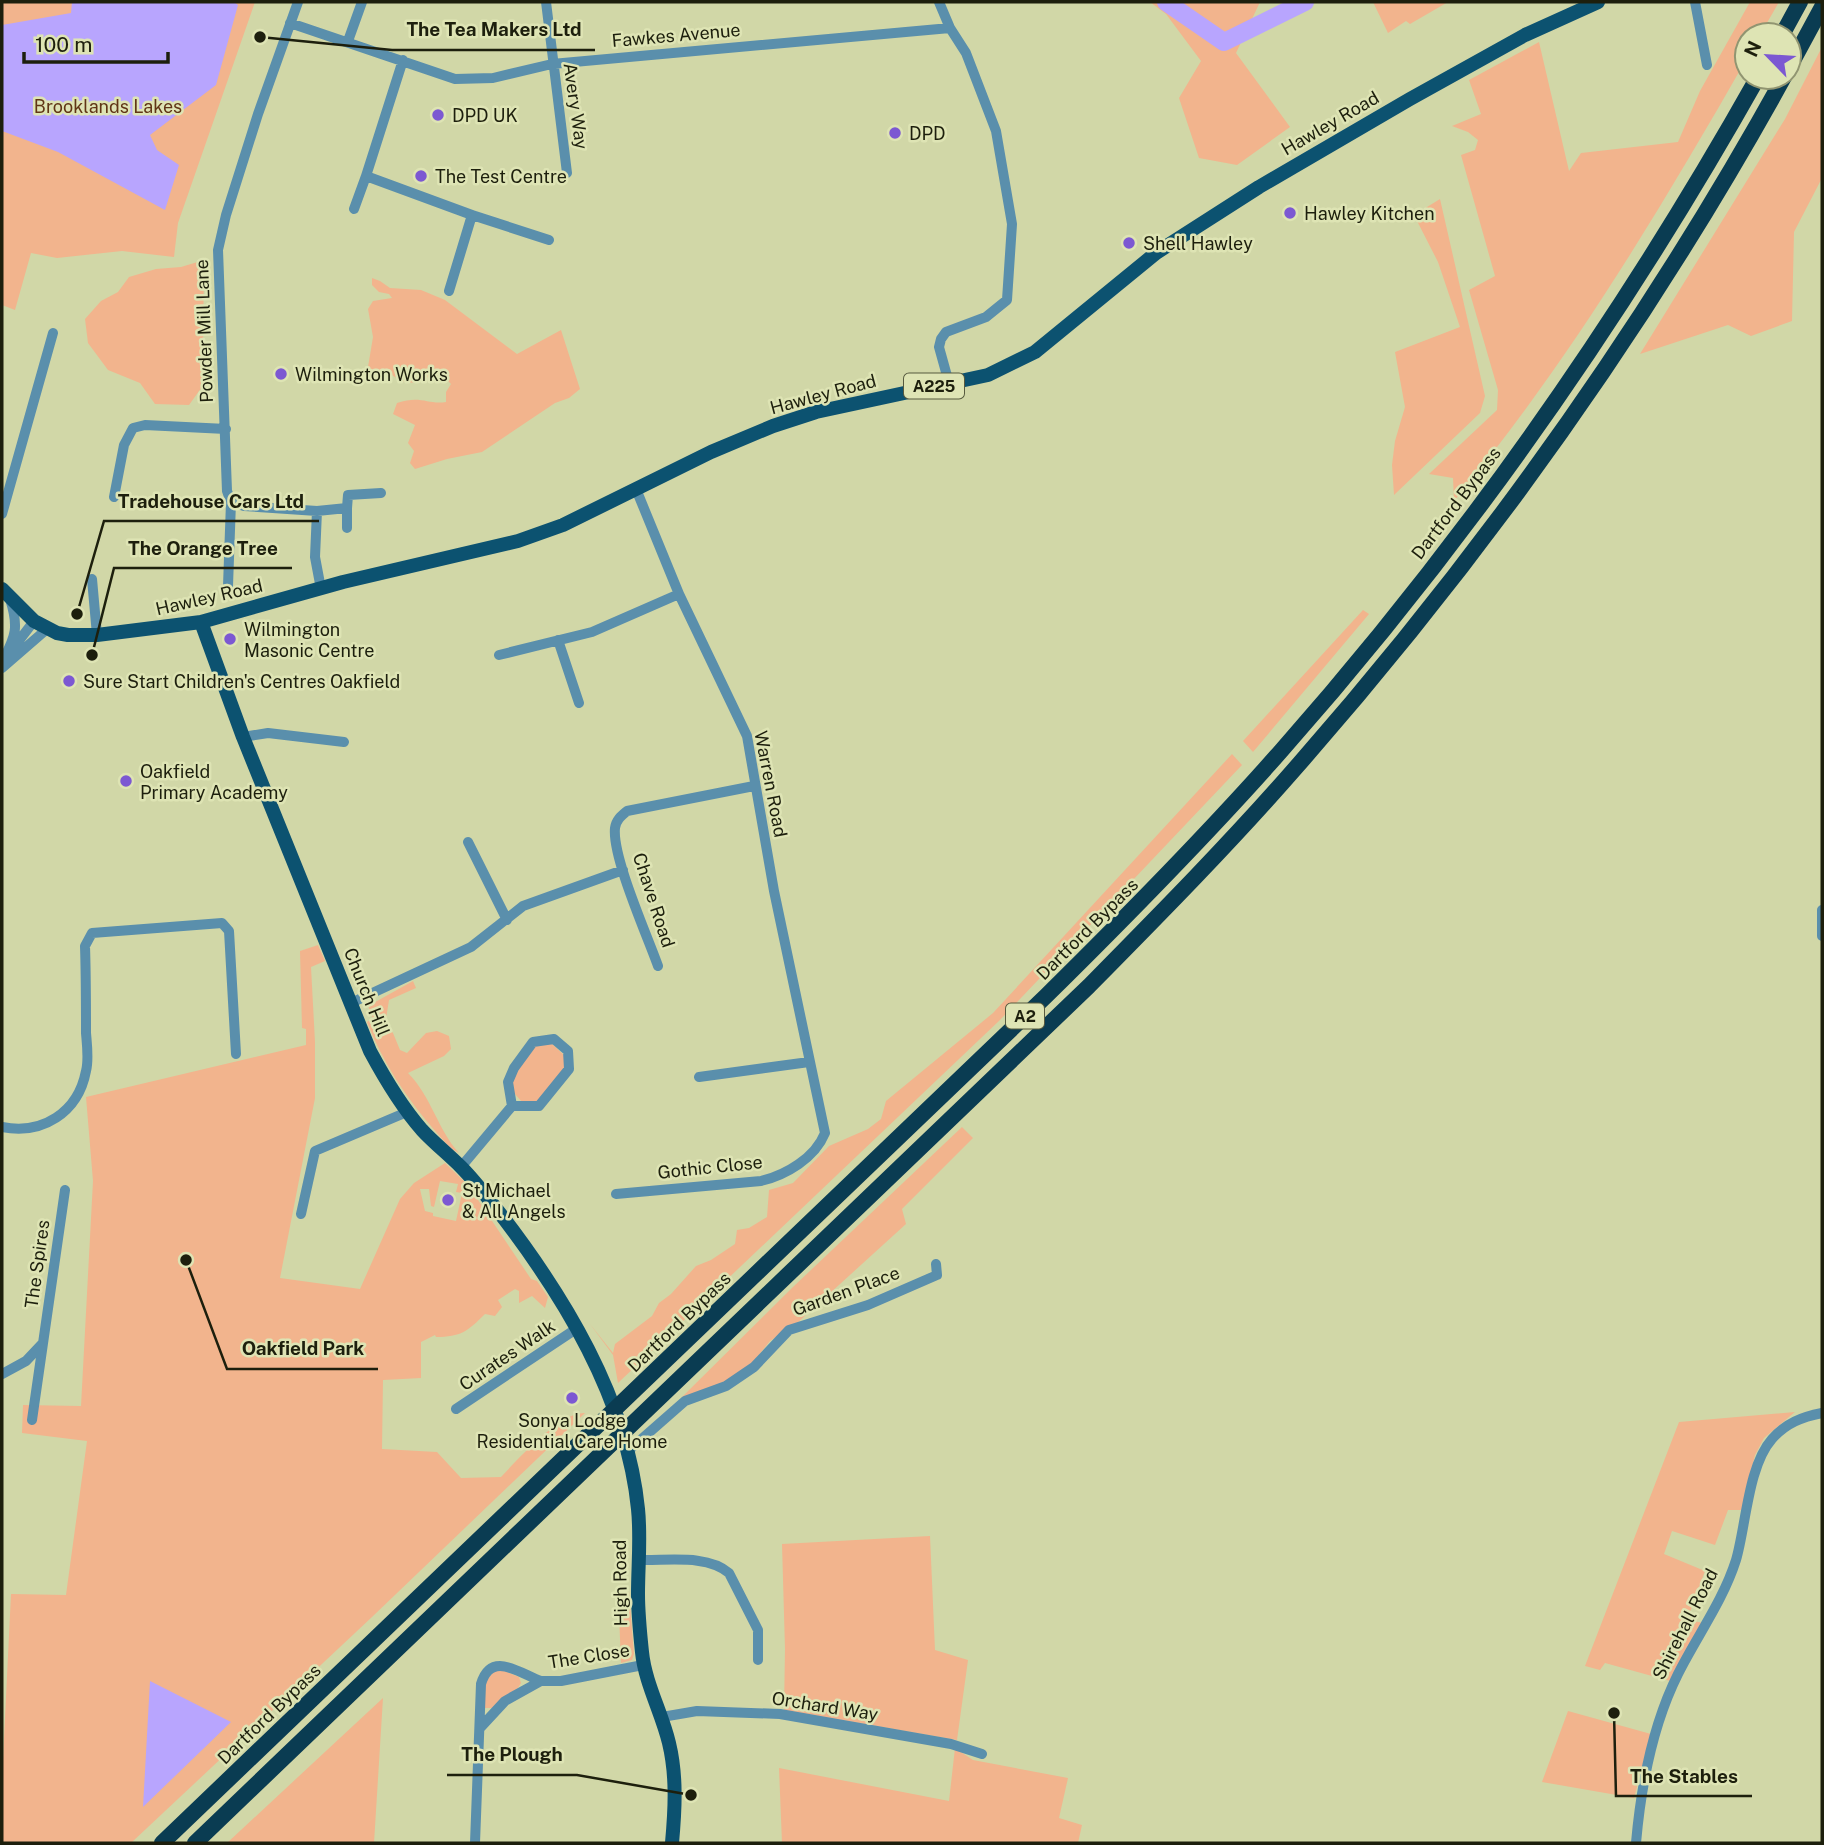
<svg xmlns="http://www.w3.org/2000/svg" width="1824" height="1845" font-family="'Public Sans',sans-serif">
  <style>
    .green { fill: #f2b48d; fill-rule: evenodd }
    .water { fill: #b8a5fe }
    .lines { fill: none; stroke-linecap: round; stroke-linejoin: round }
    .river { stroke: #b8a5fe; stroke-width: 18 }
    .minor { stroke: #5a8fac; stroke-width: 10 }
    .major { stroke: #0c5270; stroke-width: 14 }
    .highway { stroke: #0a3c52; stroke-width: 16 }
    .poi-dot { fill: #7c58d2; stroke: #dee4b4; stroke-width: 2.5 }
    .labels { text-anchor: middle; dominant-baseline: central; stroke-width: 5; stroke-linejoin: round; paint-order: stroke }
    .shield { fill: #dee4b4; stroke: #575a3f; stroke-width: 2 }
    .shield-label { font-size: 16px; font-weight: bold; fill: #1d1f0d }
    .street-label { font-size: 18px; fill: #1d1f0d; stroke: #dee4b4 }
    .park-label { font-size: 18px; fill: #603516; stroke: #dee4b4 }
    .poi-label { font-size: 18px; fill: #1d1f0d; stroke: #dee4b4; text-anchor: start }
    .leader { fill: none; stroke: #1d1f0d; stroke-width: 2.5 }
    .callout-dot { fill: #1d1f0d; stroke: #dee4b4; stroke-width: 2.5 }
    .callout-label { font-size: 19px; text-anchor: middle; font-weight: bold; fill: #1d1f0d; stroke: #dee4b4; stroke-width: 5; stroke-linejoin: round; paint-order: stroke }
  </style>
  <rect width="100%" height="100%" fill="#d1d7a7"/>
  <path class="green" d="M2 2H255L178 223 174 257 122 251 57 258 31 253 15 310 2 305Z
    M1150 2H1260L1236 53 1290 127 1237 165 1199 158 1179 98 1201 61 1166 14Z
    M1373 2H1448L1410 24 1406 21 1388 33Z
    M1750 2H1779L1760 35H1747V58C1659 212 1567 365 1454 501L1453 478 1429 474 1497 410 1498 390 1469 290 1495 276 1461 155 1475 150 1478 140 1468 132 1452 126 1481 114 1469 80 1539 42 1569 171 1581 153 1678 142 1700 91Z
    M1822 47V178L1794 232 1792 321 1751 336 1728 325 1640 354 1785 119Z
    M1440 199 1485 396 1480 413 1394 495 1392 465 1395 441 1405 407 1395 352 1460 327 1438 262 1414 215Z
    M204 260 203 351 207 380 189 405 155 404 140 383 108 370 88 343 85 319 101 301 118 292 129 277 156 269 181 267Z
    M372 278 380 281 390 288 421 290 445 300 517 354 561 330 580 389 569 398 555 403 482 452 447 459 415 469 410 463 414 451 408 443 415 425 393 414 397 403C421 395 428 405 446 402V392L451 384 443 376 432 375C416 384 407 386 392 375L374 378 368 367 373 337 368 309 373 301 392 298 389 294 379 292 372 285Z
    M1363 610 1369 614 1253 752 1243 741Z
    M1232 754 1242 765 1000 1020 618 1383 613 1355 590 1324 613 1353 615 1344 652 1316 659 1303 671 1294 696 1266 711 1260 735 1244 737 1230 749 1228 767 1217 769 1190 793 1183 829 1146 868 1129 881 1119 886 1101 993 1013Z
    M318 945 325 961 311 967 315 1042V1098L280 1278 360 1289 400 1199 414 1183 445 1163 468 1185 531 1279 537 1281 548 1297 545 1308 532 1296 519 1303V1291L515 1289 498 1300 502 1307 495 1316 485 1314C468 1331 461 1337 436 1337L435 1335 421 1342V1378L383 1380 382 1449 437 1452 461 1478 501 1477C517 1460 561 1411 585 1413L372 1617 131 1843H2V1780L11 1594 66 1595 87 1441 22 1433 23 1405 81 1406 93 1181 86 1097 306 1045V1029L302 1028 300 951ZM440 1181 458 1184 456 1192 462 1193 456 1221 433 1216V1213L425 1211 420 1189H429L431 1206 434 1207Z
    M413 981 416 988 389 1000 385 1025 393 1033 400 1050 407 1053 426 1033 437 1031 449 1036 451 1049 444 1056 408 1073C431 1096 438 1130 459 1153 450 1149 443 1140 436 1132 406 1098 383 1063 367 1022L373 1018 368 1006Z
    M550 1042 564 1055V1071L537 1103H523L514 1093 512 1076 537 1044Z
    M962 1127 973 1138 902 1209 906 1224 795 1325 770 1341 749 1367 732 1379 681 1398 793 1287Z
    M1795 1412 1764 1438 1755 1455 1742 1510H1728L1715 1545 1672 1531 1664 1554 1705 1571 1687 1620 1704 1623 1670 1681 1605 1663 1600 1670 1585 1666 1679 1422Z
    M930 1536 935 1650 968 1660 957 1740 784 1710 785 1649 782 1544Z
    M622 1592H629L634 1654 632 1660 621 1663 619 1614 628 1613 627 1595Z
    M497 1668 519 1677 521 1683 518 1688 492 1708H485L484 1683Z
    M383 1698 374 1843H227Z
    M1568 1711 1651 1734 1634 1798 1542 1782Z
    M955 1748 973 1760 1068 1778 1059 1818 1082 1825 1078 1843H782L779 1768 949 1801Z"/>
  <path class="water" d="M72 2H234L238 5 216 85 150 135 157 150 179 165 165 210 58 152 2 131V25L71 13Z
    M150 1681 231 1722 143 1807Z"/>
  <g class="lines">
    <path class="river" d="M1166 2 1224 42 1305 2"/>
    <path class="minor" d="M546 2 567 173
      M939 2 950 28 966 53 996 131 1012 224 1007 300 986 317 946 332 941 339 939 347 949 383
      M1695 2 1707 65
      M290 23 455 79 493 78 552 64 950 28
      M348 41 362 2
      M403 60 366 176 472 215 449 291
      M354 209 366 176
      M472 215 549 240
      M114 497 124 445 133 428 145 425 226 429
      M231 502 244 506 317 511 315 557 321 589
      M347 508 348 495 381 493
      M317 511 347 508V528
      M2 514 53 333
      M92 579 97 635
      M228 586 231 502 227 491 218 250 226 215 258 114 298 2
      M558 640 579 703
      M11 651 34 621
      M499 655 592 632 679 594
      M2 662C16 636 19 627 10 599
      M2 668 47 629
      M243 737 268 733 344 742
      M468 842 507 920
      M1822 910V936
      M658 966C647 935 612 857 615 828 616 820 621 816 627 811L754 786
      M351 1003 471 947 523 906 623 870
      M554 1039 568 1051 569 1069 539 1106H512L508 1082 514 1068 533 1042Z
      M699 1077 809 1062
      M2 1127C42 1135 78 1113 86 1071 89 1060 87 1045 86 1033 86 1004 86 975 85 946L92 933 222 923 229 931 236 1054
      M461 1167 512 1106
      M616 1194 761 1181C786 1175 815 1158 825 1133L774 891 747 736 679 594 636 489
      M301 1214 315 1151 407 1112
      M2 1374 26 1361 43 1343
      M456 1409 576 1329
      M32 1420 65 1190
      M628 1451 685 1401 726 1386 754 1367 789 1330 868 1305 937 1275 936 1264
      M639 1560C667 1561 707 1554 729 1573L758 1630V1660
      M662 1717 697 1711 780 1714 951 1744 982 1754
      M480 1728 505 1701 541 1681H561L643 1665
      M475 1843 481 1684C491 1650 519 1673 541 1681
      M1636 1843C1641 1786 1652 1726 1678 1674 1697 1636 1723 1601 1736 1560 1746 1526 1748 1466 1772 1439 1786 1423 1802 1417 1822 1413"/>
    <path class="major" d="M2 589 34 621 57 633 68 635H97L201 622 343 582 518 541 563 525 711 452 773 426 816 412 988 375 1035 352 1156 253 1259 187 1410 99 1525 35 1598 2
      M201 622 243 737 370 1051C385 1079 401 1106 422 1130 434 1143 448 1154 461 1167 473 1179 484 1193 495 1207 563 1294 627 1398 638 1509 641 1537 638 1566 638 1594 638 1613 640 1633 642 1652 645 1683 662 1713 669 1743 677 1776 675 1810 672 1843"/>
    <path class="highway" d="M1782 35 1800 2
      M1789 68 1822 7
      M162 1843 1046 996C1126 917 1206 836 1281 751 1464 544 1623 317 1758 77
      M195 1843 1089 986C1161 913 1232 841 1299 764 1484 553 1648 323 1784 77"/>
  </g>
  <g class="poi-dot">
    <circle cx="438" cy="115" r="7"/>
    <circle cx="895" cy="133" r="7"/>
    <circle cx="421" cy="176" r="7"/>
    <circle cx="1290" cy="213" r="7"/>
    <circle cx="1129" cy="243" r="7"/>
    <circle cx="281" cy="374" r="7"/>
    <circle cx="230" cy="639" r="7"/>
    <circle cx="69" cy="681" r="7"/>
    <circle cx="126" cy="781" r="7"/>
    <circle cx="448" cy="1200" r="7"/>
    <circle cx="572" cy="1398" r="7"/>
  </g>
  <g class="labels">
    <g class="shield">
      <rect x="904" y="373.5" width="60" height="25" rx="5"/>
      <rect x="1006" y="1003.5" width="38" height="25" rx="5"/>
    </g>
    <g class="shield-label">
      <text x="934" y="386">A225</text>
      <text x="1025" y="1016">A2</text>
    </g>
    <g class="street-label">
      <text transform="translate(676 35) rotate(-5)">Fawkes Avenue</text>
      <text transform="translate(576 106) rotate(82)">Avery Way</text>
      <text transform="translate(1330 123) rotate(-30)">Hawley Road</text>
      <text transform="translate(204 331) rotate(-92)">Powder Mill Lane</text>
      <text transform="translate(823 394) rotate(-15)">Hawley Road</text>
      <text transform="translate(1456 503) rotate(-53)">Dartford Bypass</text>
      <text transform="translate(209 597) rotate(-13)">Hawley Road</text>
      <text transform="translate(771 784) rotate(79)">Warren Road</text>
      <text transform="translate(654 900) rotate(72)">Chave Road</text>
      <text transform="translate(1087 929) rotate(-45)">Dartford Bypass</text>
      <text transform="translate(367 992) rotate(68)">Church Hill</text>
      <text transform="translate(710 1167) rotate(-6)">Gothic Close</text>
      <text transform="translate(37 1264) rotate(-82)">The Spires</text>
      <text transform="translate(846 1291) rotate(-20)">Garden Place</text>
      <text transform="translate(679 1322) rotate(-44)">Dartford Bypass</text>
      <text transform="translate(507 1355) rotate(-34)">Curates Walk</text>
      <text transform="translate(620 1583) rotate(-91)">High Road</text>
      <text transform="translate(1685 1624) rotate(-63)">Shirehall Road</text>
      <text transform="translate(589 1656) rotate(-9)">The Close</text>
      <text transform="translate(825 1706) rotate(9)">Orchard Way</text>
      <text transform="translate(269 1714) rotate(-44)">Dartford Bypass</text>
    </g>
    <g class="park-label">
      <text x="108" y="106">Brooklands Lakes</text>
    </g>
    <g class="poi-label">
      <text x="452" y="115">DPD UK</text>
      <text x="909" y="133">DPD</text>
      <text x="435" y="176">The Test Centre</text>
      <text x="1304" y="213">Hawley Kitchen</text>
      <text x="1143" y="243">Shell Hawley</text>
      <text x="295" y="374">Wilmington Works</text>
      <text x="244" y="629">Wilmington<tspan x="244" dy="21">Masonic Centre</tspan></text>
      <text x="83" y="681">Sure Start Children's Centres Oakfield</text>
      <text x="140" y="771">Oakfield<tspan x="140" dy="21">Primary Academy</tspan></text>
      <text x="462" y="1190">St Michael<tspan x="462" dy="21">&amp; All Angels</tspan></text>
      <text x="572" y="1420" text-anchor="middle">Sonya Lodge<tspan x="572" dy="21">Residential Care Home</tspan></text>
    </g>
  </g>
  <path class="leader" d="M260 37L392 50H595M77 614L104 521H319M92 655L114 568H292M186 1260L227 1369H378M691 1795L577 1775H447M1614 1713L1616 1796H1752"/>
  <g class="callout-dot">
    <circle cx="260" cy="37" r="7"/>
    <circle cx="77" cy="614" r="7"/>
    <circle cx="92" cy="655" r="7"/>
    <circle cx="186" cy="1260" r="7"/>
    <circle cx="691" cy="1795" r="7"/>
    <circle cx="1614" cy="1713" r="7"/>
  </g>
  <g class="callout-label">
    <text x="494" y="36">The Tea Makers Ltd</text>
    <text x="211" y="508">Tradehouse Cars Ltd</text>
    <text x="203" y="555">The Orange Tree</text>
    <text x="303" y="1355">Oakfield Park</text>
    <text x="512" y="1761">The Plough</text>
    <text x="1684" y="1783">The Stables</text>
  </g>
  <rect width="1824" height="1845" fill="none" stroke="#1d1f0d" stroke-width="7"/>
  <g transform="translate(1768 56) rotate(295)"><circle r="33" fill="#dee4b4" stroke="#919571" stroke-width="2"/>
  <path d="M0-5L12 26L0 18L-12 26Z" fill="#7c58d2"/>
  <text y="-10" font-size="19" font-weight="bold" text-anchor="middle" fill="#1d1f0d">N</text>
  </g>
  <path d="M24 52v10h144v-10" fill="none" stroke="#1d1f0d" stroke-width="3.5"/>
  <text x="35" y="52" font-size="21" fill="#1d1f0d" stroke="#dee4b4" stroke-width="5" paint-order="stroke">100 m</text>
</svg>
